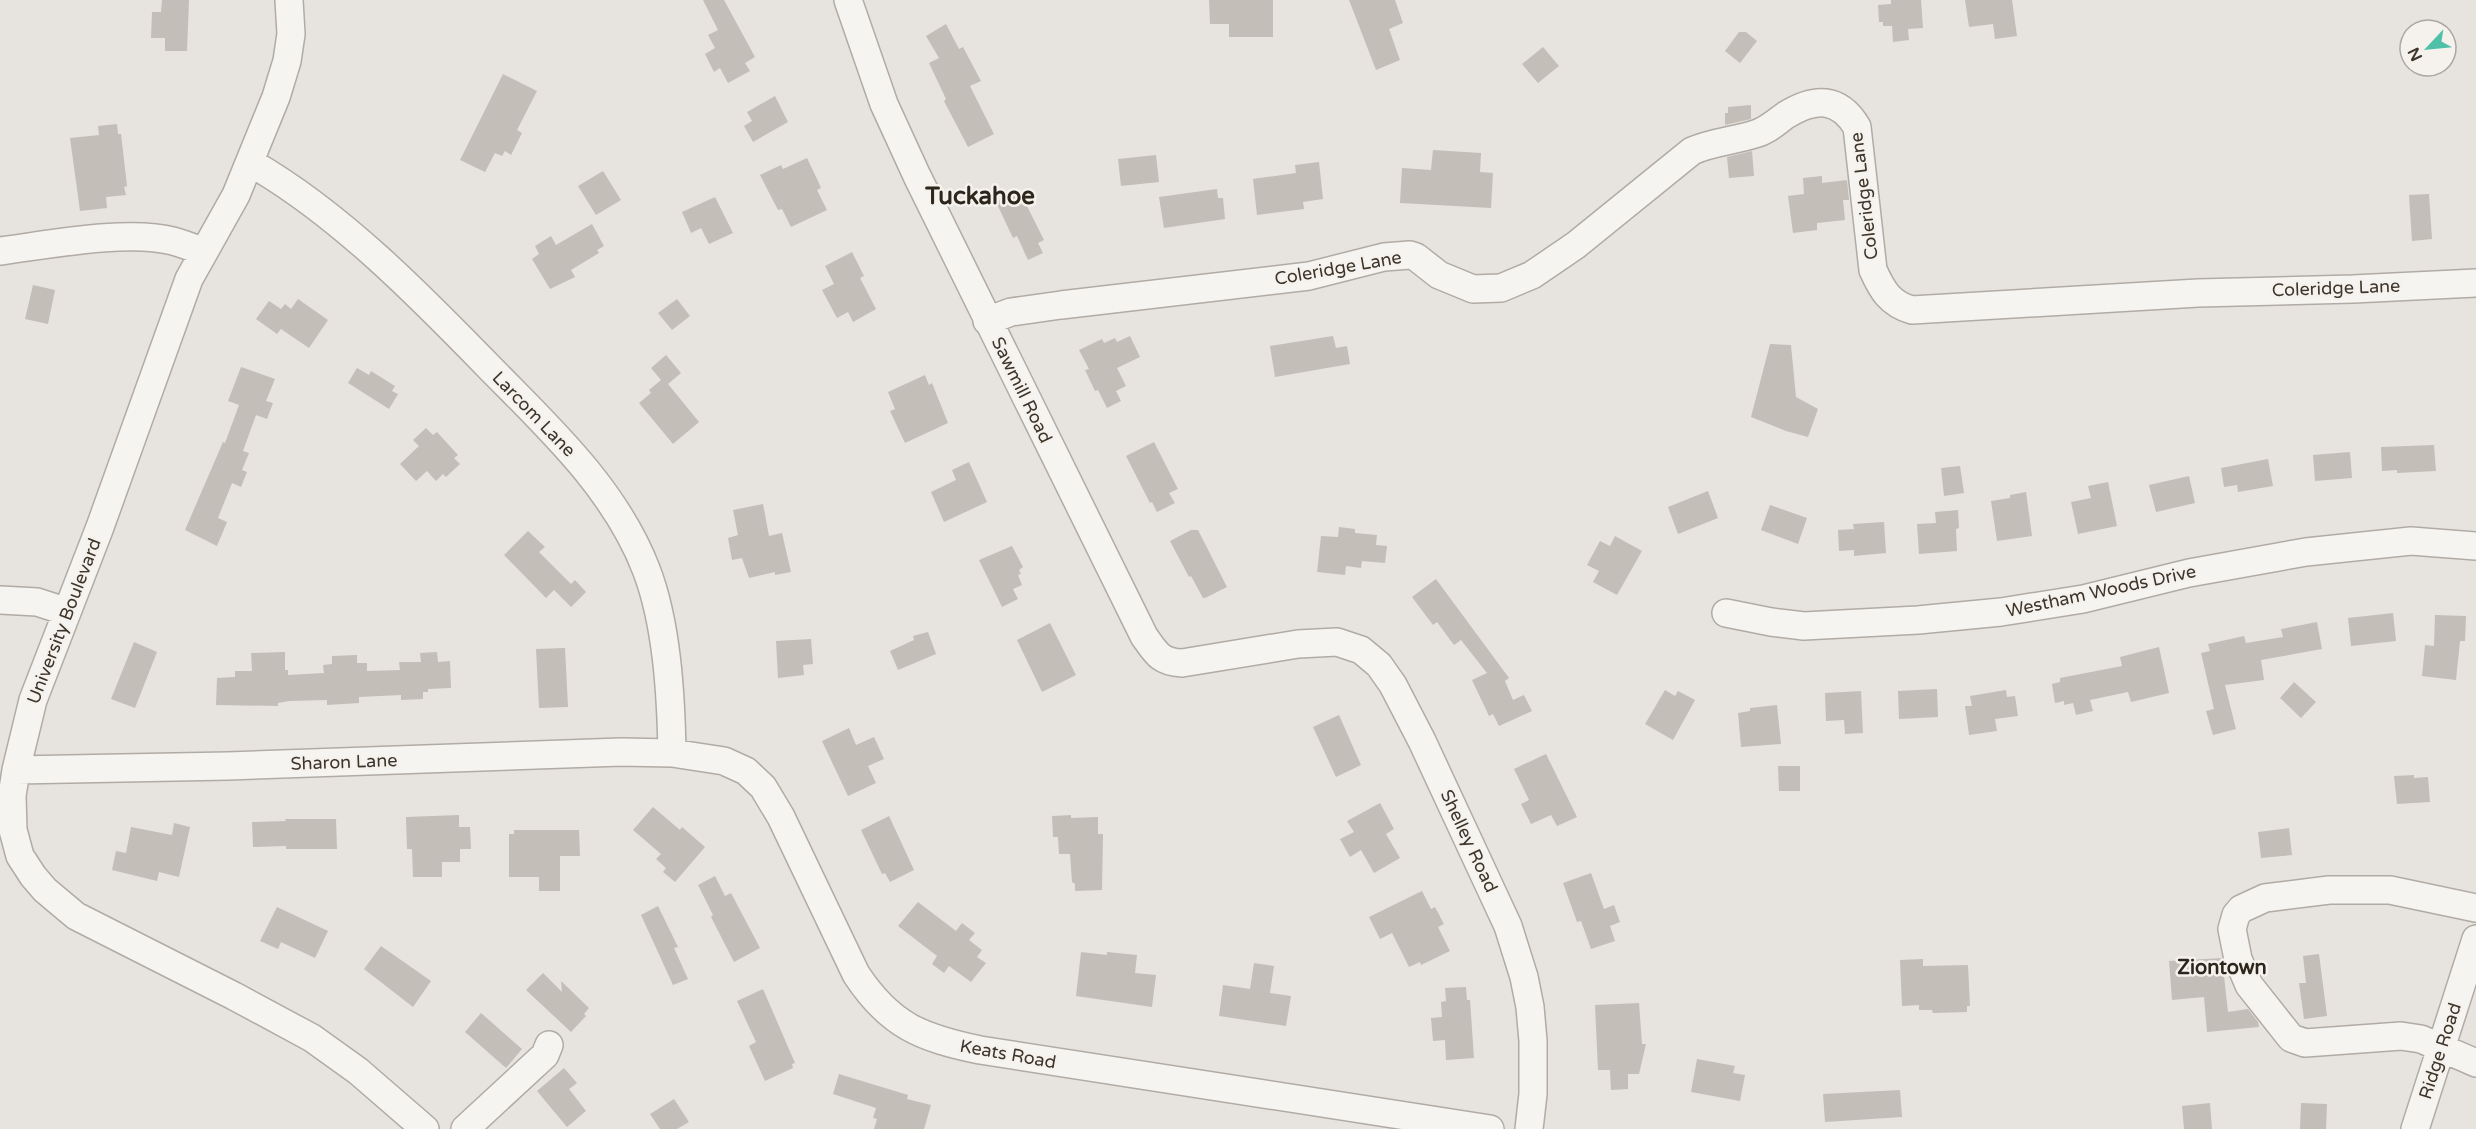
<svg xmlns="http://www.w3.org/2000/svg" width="2476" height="1129" font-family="'Varela Round',sans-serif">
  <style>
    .building { fill: #c3beb7 }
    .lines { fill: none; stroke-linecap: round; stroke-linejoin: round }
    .minor-casing { stroke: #b1aba5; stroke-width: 30 }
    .minor { stroke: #f6f4f1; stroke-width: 27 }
    .labels { text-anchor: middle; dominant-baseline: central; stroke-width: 5; stroke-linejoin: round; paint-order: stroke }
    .street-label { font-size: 18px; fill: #3d342a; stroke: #f5f2ee }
    .neighbourhood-label { font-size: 20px; font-weight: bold; fill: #2d261c; stroke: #f5f2ee }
    .district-label { font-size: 24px; font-weight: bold; fill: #2d261c; stroke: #f5f2ee }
  </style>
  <rect width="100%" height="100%" fill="#e7e3df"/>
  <path class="building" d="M162 0H189L187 51H165V38H151L152 12H161Z
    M703 0H724L755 57 745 63 750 71 728 83 720 68 714 72 705 54 715 48 708 35 718 30Z
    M1209 0H1273V37H1229V24H1210Z
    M1349 0H1395L1403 23 1389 29 1400 60 1376 70Z
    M1891 0H1921L1923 28 1908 29 1909 40 1893 42 1892 26H1883V22H1879L1878 5 1891 4Z
    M1965 0H2012L2017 36 1995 39 1993 24 1969 27Z
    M946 24 959 49 963 47 981 81 970 86 994 134 968 147 944 101 946 99 929 63 939 58 926 36Z
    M1739 32H1746L1757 41 1740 63 1725 51Z
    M1543 47 1559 66 1538 83 1522 64Z
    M503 74 537 91 517 130 522 133 511 155 505 151 502 156 495 153 485 172 460 160Z
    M775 96 788 122 753 142 744 126 752 121 747 112Z
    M1751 105V119L1725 125V113H1728V107Z
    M117 124 118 134H121L127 186 124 187 126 195 106 197 107 208 80 211 70 138 99 135 98 126Z
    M1433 150 1481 153 1480 172 1493 173 1491 208 1400 203 1402 168 1431 170Z
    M1752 151 1754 176 1729 178 1727 157Z
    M1156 155 1159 182 1121 186 1118 159Z
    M807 158 818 181 821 188 817 190 827 210 791 227 782 209 778 210 760 175 781 165 783 169Z
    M1319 162 1323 199 1303 202 1304 209 1257 215 1253 179 1296 173 1295 165Z
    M603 171 621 200 596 215 578 186Z
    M1822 176V183L1847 180 1849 200H1843L1845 220 1817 223V230L1793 233 1788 196 1804 194 1803 178Z
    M1217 189 1218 198H1223L1225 219 1164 228 1159 197Z
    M1019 190 1044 240 1038 243 1043 253 1028 260 1017 236 1013 238 996 202Z
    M2429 194 2432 239 2412 241 2409 195Z
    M715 197 733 233 709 244 701 228 691 233 682 212Z
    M592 224 604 246 597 250 599 253 571 270 575 277 550 289 532 259 539 254 535 246 551 236 556 245Z
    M852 252 864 276 860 278 876 309 853 322 848 312 837 318 822 290 834 284 825 266Z
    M33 285 55 290 48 324 25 319Z
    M298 299 328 320 309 348 281 329 277 334 256 319 269 301 281 309 285 304 291 309Z
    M677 299 690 316 672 330 658 313Z
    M1130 336 1140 357 1117 368 1126 386 1116 391 1121 401 1107 408 1098 390 1095 391 1085 370 1089 369 1079 350 1102 339 1104 343 1115 338 1117 342Z
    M1333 336 1336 348 1347 346 1350 364 1275 377 1270 346Z
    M1770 344 1791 345 1796 397 1818 409 1808 437 1786 431 1751 417Z
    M666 355 681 373 668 384 699 422 673 444 639 403 651 393 649 390 661 380 651 368Z
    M241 367 275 379 266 401 273 403 267 419 256 415 243 451 249 453 242 470 247 472 241 487 232 483 218 518 227 522 217 546 185 530 223 442 225 443 239 405 228 401Z
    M357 368 369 375 371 371 395 386 392 391 398 394 389 409 348 383Z
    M925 375 929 385 932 383 948 423 905 443 890 411 895 409 888 392Z
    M426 428 433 435 437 432 458 455 454 458 460 464 446 477 443 474 436 481 427 471 416 481 400 464 419 446 413 440Z
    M1154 442 1178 489 1169 493 1175 503 1157 512 1152 502 1150 503 1126 456Z
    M2434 445 2436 471 2397 473V470L2382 471 2381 447Z
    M2350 452 2352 478 2315 481 2313 455Z
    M2268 459 2273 486 2238 492 2237 485 2224 487 2221 468Z
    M969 462 987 502 944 522 931 492 956 480 952 470Z
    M1960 466 1964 493 1944 496 1941 468Z
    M2189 476 2195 503 2156 512 2149 485Z
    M2108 482 2117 526 2078 534 2071 502 2091 498 2088 486Z
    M1708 491 1718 518 1678 534 1668 507Z
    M2026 492 2032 536 1997 541 1991 501 2010 498V495Z
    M763 504 769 536 782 533 791 572 775 575V572L749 578 742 558 732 560 728 538 738 535 733 510Z
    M1770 505 1807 518 1798 544 1761 530Z
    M1958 510 1959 528 1956 529 1957 551 1919 554 1917 524 1936 523 1935 512Z
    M1884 522 1886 553 1854 556V550L1839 551 1838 530 1854 529 1853 524Z
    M1339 527 1355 529V533L1377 535 1376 545 1387 546 1385 563 1362 561 1361 568 1346 566 1345 575 1317 572 1321 536 1338 537Z
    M1191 530H1198L1227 587 1205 598H1203L1191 576 1189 577 1170 541Z
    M528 531 545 547 539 552 571 584 575 580 586 592 571 607 554 590 546 598 504 555Z
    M1615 536 1642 551 1617 595 1593 582 1599 571 1587 565 1600 541 1610 546Z
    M1012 546 1023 567 1019 570 1021 574 1018 575 1022 585 1013 589 1018 599 1002 607 979 560Z
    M1436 579 1509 678 1505 681 1513 700 1524 695 1532 711 1499 726 1493 714 1489 716 1472 680 1487 673 1461 640 1454 645 1437 622 1433 625 1412 597Z
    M2393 613 2396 641 2351 646 2348 618Z
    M2435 615 2466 616 2465 641H2460L2456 680 2422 676 2425 645 2434 646Z
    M2317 622 2322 649 2261 660 2264 680 2225 685 2236 729 2213 735 2206 711 2214 709 2201 653 2210 651 2208 644 2244 636 2246 643 2283 637 2281 629Z
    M1050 623 1076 675 1042 692 1017 640Z
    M928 632 936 654 898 670 890 651 914 640 913 636Z
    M811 639 813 664 803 665 804 675 778 678 776 641Z
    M134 642 157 652 135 708 111 699Z
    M2159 647 2169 693 2131 702 2128 692 2090 700 2093 711 2076 715 2073 703 2064 705V701L2055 703 2052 684 2060 682V678L2122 666 2120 657Z
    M565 648 568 707 539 708 536 649Z
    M285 652V670H288V675L324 673 323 665 332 664V656L357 655V663H367V671L400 670 399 662H421L420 653 437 652 438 662 450 661 451 688 428 689V692H423V699L401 700V695L359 697V703L327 705V700L289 701 278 703V706L216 705 217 678 235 677V671H252L251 653Z
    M2294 682 2316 702 2301 718 2280 698Z
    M1937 689 1938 717 1899 719 1898 691Z
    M1665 690 1675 696 1678 691 1695 700 1673 740 1645 724Z
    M2006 690 2007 697 2015 696 2018 716 1995 719 1997 731 1969 735 1965 706H1972L1970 696Z
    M1861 691 1863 733 1845 734 1844 720 1826 721 1825 693Z
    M1777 705 1781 744 1741 747 1738 713 1750 711V708Z
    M1339 715 1361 765 1336 777 1313 727Z
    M849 728 856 745 874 737 884 759 868 766 876 783 848 796 822 741Z
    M1546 754 1577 817 1557 826 1551 815 1531 824 1521 804 1529 800 1514 769Z
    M1778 766H1800V791H1779Z
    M2414 775V778L2428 777 2430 802 2397 804 2394 776Z
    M1380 803 1394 829 1386 834 1400 858 1374 873 1361 850 1350 857 1340 839 1354 832 1347 821Z
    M653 807 680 830 682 827 705 847 675 882 663 872 666 868 656 859 661 854 633 830Z
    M459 815V827H470L471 849H460V862H442V877H413L412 849H407L406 817Z
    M1071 815V818L1098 817V834H1103L1102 890 1075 891V884L1072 882 1070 854H1059L1058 837H1053L1052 816Z
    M889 816 914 870 890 882 885 873 882 874 861 830Z
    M285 819H336L337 849H286V846L253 847 252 822 286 821Z
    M174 823 190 827 179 877 159 872 157 881 112 870 116 851 126 853 131 827 172 835Z
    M2289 828 2292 855 2261 858 2258 832Z
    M514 830H579L580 856H560V891H539V877H509V834H514Z
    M1591 873 1604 909 1614 905 1620 922 1610 926 1615 941 1591 949 1581 921 1577 922 1563 883Z
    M715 876 725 896 731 893 760 948 734 962 711 917 713 915 698 885Z
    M1422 891 1431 909 1435 907 1444 924 1438 927 1450 951 1421 965 1420 962 1409 967 1392 933 1380 939 1369 917Z
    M918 902 956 931 962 923 975 933 969 940 982 950 977 957 986 963 971 982 949 966 944 973 932 964 937 956 898 926Z
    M658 906 678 947 674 948 688 979 673 985 641 915Z
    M277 907 328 931 315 958 281 942 278 949 260 941Z
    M381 946 431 981 413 1007 364 969Z
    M1081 952 1107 955V952L1137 955 1135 973 1156 975 1152 1007 1076 996Z
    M2319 954 2327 1016 2304 1019 2299 983H2306L2303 956Z
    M2222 958 2228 1012 2248 1009 2258 1022 2259 1027 2207 1032 2204 997 2172 1000 2169 961Z
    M1923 959V966L1968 965 1970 1006H1967V1012L1933 1013 1932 1010H1919V1005L1902 1006 1900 960Z
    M1254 963 1274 966 1270 993 1291 996 1286 1026 1219 1016 1223 985 1250 989Z
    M543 973 562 992 561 981 589 1008 584 1014 586 1016 571 1032 526 990Z
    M1466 987 1467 1000H1470L1474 1058 1446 1060 1445 1040 1433 1041 1431 1018 1442 1017 1441 1002 1446 1001 1445 988Z
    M763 989 795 1063 792 1064 793 1068 765 1081 749 1046 756 1042 737 1001Z
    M1639 1003 1642 1044H1646L1639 1074H1628V1089L1611 1090 1610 1070H1598L1595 1005Z
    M481 1013 522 1049 506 1068 465 1032Z
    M1697 1059 1735 1066 1733 1073 1745 1075 1740 1101 1691 1092Z
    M564 1068 577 1083 569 1089 586 1111 567 1127 537 1091Z
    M839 1074 908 1095 907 1099 931 1105 924 1129H874L877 1119 873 1118 876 1108 833 1094Z
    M1900 1090 1902 1117 1825 1122 1823 1094Z
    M674 1099 689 1122 677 1129H660L650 1114Z
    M2210 1103 2212 1129H2184L2182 1106Z
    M2301 1103 2327 1104 2326 1129H2300Z"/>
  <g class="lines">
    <defs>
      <path id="minor" d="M289 0 291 34 287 61 276 97 236 195 189 279 100 527 33 700 16 770 12 796 13 830 20 856 33 876 45 890 76 916 234 996 312 1038 358 1071 425 1129
        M848 0 884 104 917 176 1144 636C1156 653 1160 662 1182 663L1298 644 1337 642 1361 650 1379 665 1393 685 1422 741 1508 926 1524 977 1530 1007 1533 1041V1094L1529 1129
        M251 163C339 213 421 297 491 369 550 429 615 489 646 569 667 623 671 695 672 753
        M0 251C47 245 128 229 173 241 184 244 194 248 204 252
        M987 321 1011 312 1061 305 1309 276 1384 257 1410 255 1416 257 1439 275 1473 289 1501 288 1532 275 1576 245 1692 151C1712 142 1733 141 1755 134 1767 131 1776 122 1786 115 1815 97 1839 97 1857 127L1873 270C1882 290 1890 304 1912 310L2198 293 2353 289 2476 283
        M0 600 37 602 65 611
        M1726 613 1771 622 1804 626 1918 620 2001 612 2083 599 2189 573 2306 552 2411 541 2476 546
        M16 770 228 766 621 752 672 753 724 761 746 771 763 787 781 817 856 974C890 1026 922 1038 980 1050L1490 1129
        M2476 908 2390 890H2329L2265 898 2241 909 2236 915 2232 929 2238 959 2249 985 2291 1038 2305 1043 2401 1036 2421 1039 2476 1063
        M465 1129 545 1055 549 1045
        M2415 1129 2476 939"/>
    </defs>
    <use href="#minor" class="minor-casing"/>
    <use href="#minor" class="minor"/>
  </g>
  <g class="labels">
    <g class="street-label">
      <text transform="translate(1864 196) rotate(-97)">Coleridge Lane</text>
      <text transform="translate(1338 268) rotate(-10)">Coleridge Lane</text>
      <text transform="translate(2336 288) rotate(-2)">Coleridge Lane</text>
      <text transform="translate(1022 390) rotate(64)">Sawmill Road</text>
      <text transform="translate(534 414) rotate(46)">Larcom Lane</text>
      <text transform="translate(2101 591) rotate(-12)">Westham Woods Drive</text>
      <text transform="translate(64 621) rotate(-69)">University Boulevard</text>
      <text transform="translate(344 762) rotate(-2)">Sharon Lane</text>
      <text transform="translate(1469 841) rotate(65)">Shelley Road</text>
      <text transform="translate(2440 1051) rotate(-72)">Ridge Road</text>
      <text transform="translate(1008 1054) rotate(10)">Keats Road</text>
    </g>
    <g class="neighbourhood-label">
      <text x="2222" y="968">Ziontown</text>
    </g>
    <g class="district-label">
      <text x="980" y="196">Tuckahoe</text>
    </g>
  </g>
  <g transform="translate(2428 48) rotate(244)"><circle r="28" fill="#f5f2ee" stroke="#aba6a0" stroke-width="1.5"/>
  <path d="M0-4.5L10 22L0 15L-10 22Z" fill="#4fc1a9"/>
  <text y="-9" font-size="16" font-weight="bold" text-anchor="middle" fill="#3d342a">N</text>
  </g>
</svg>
